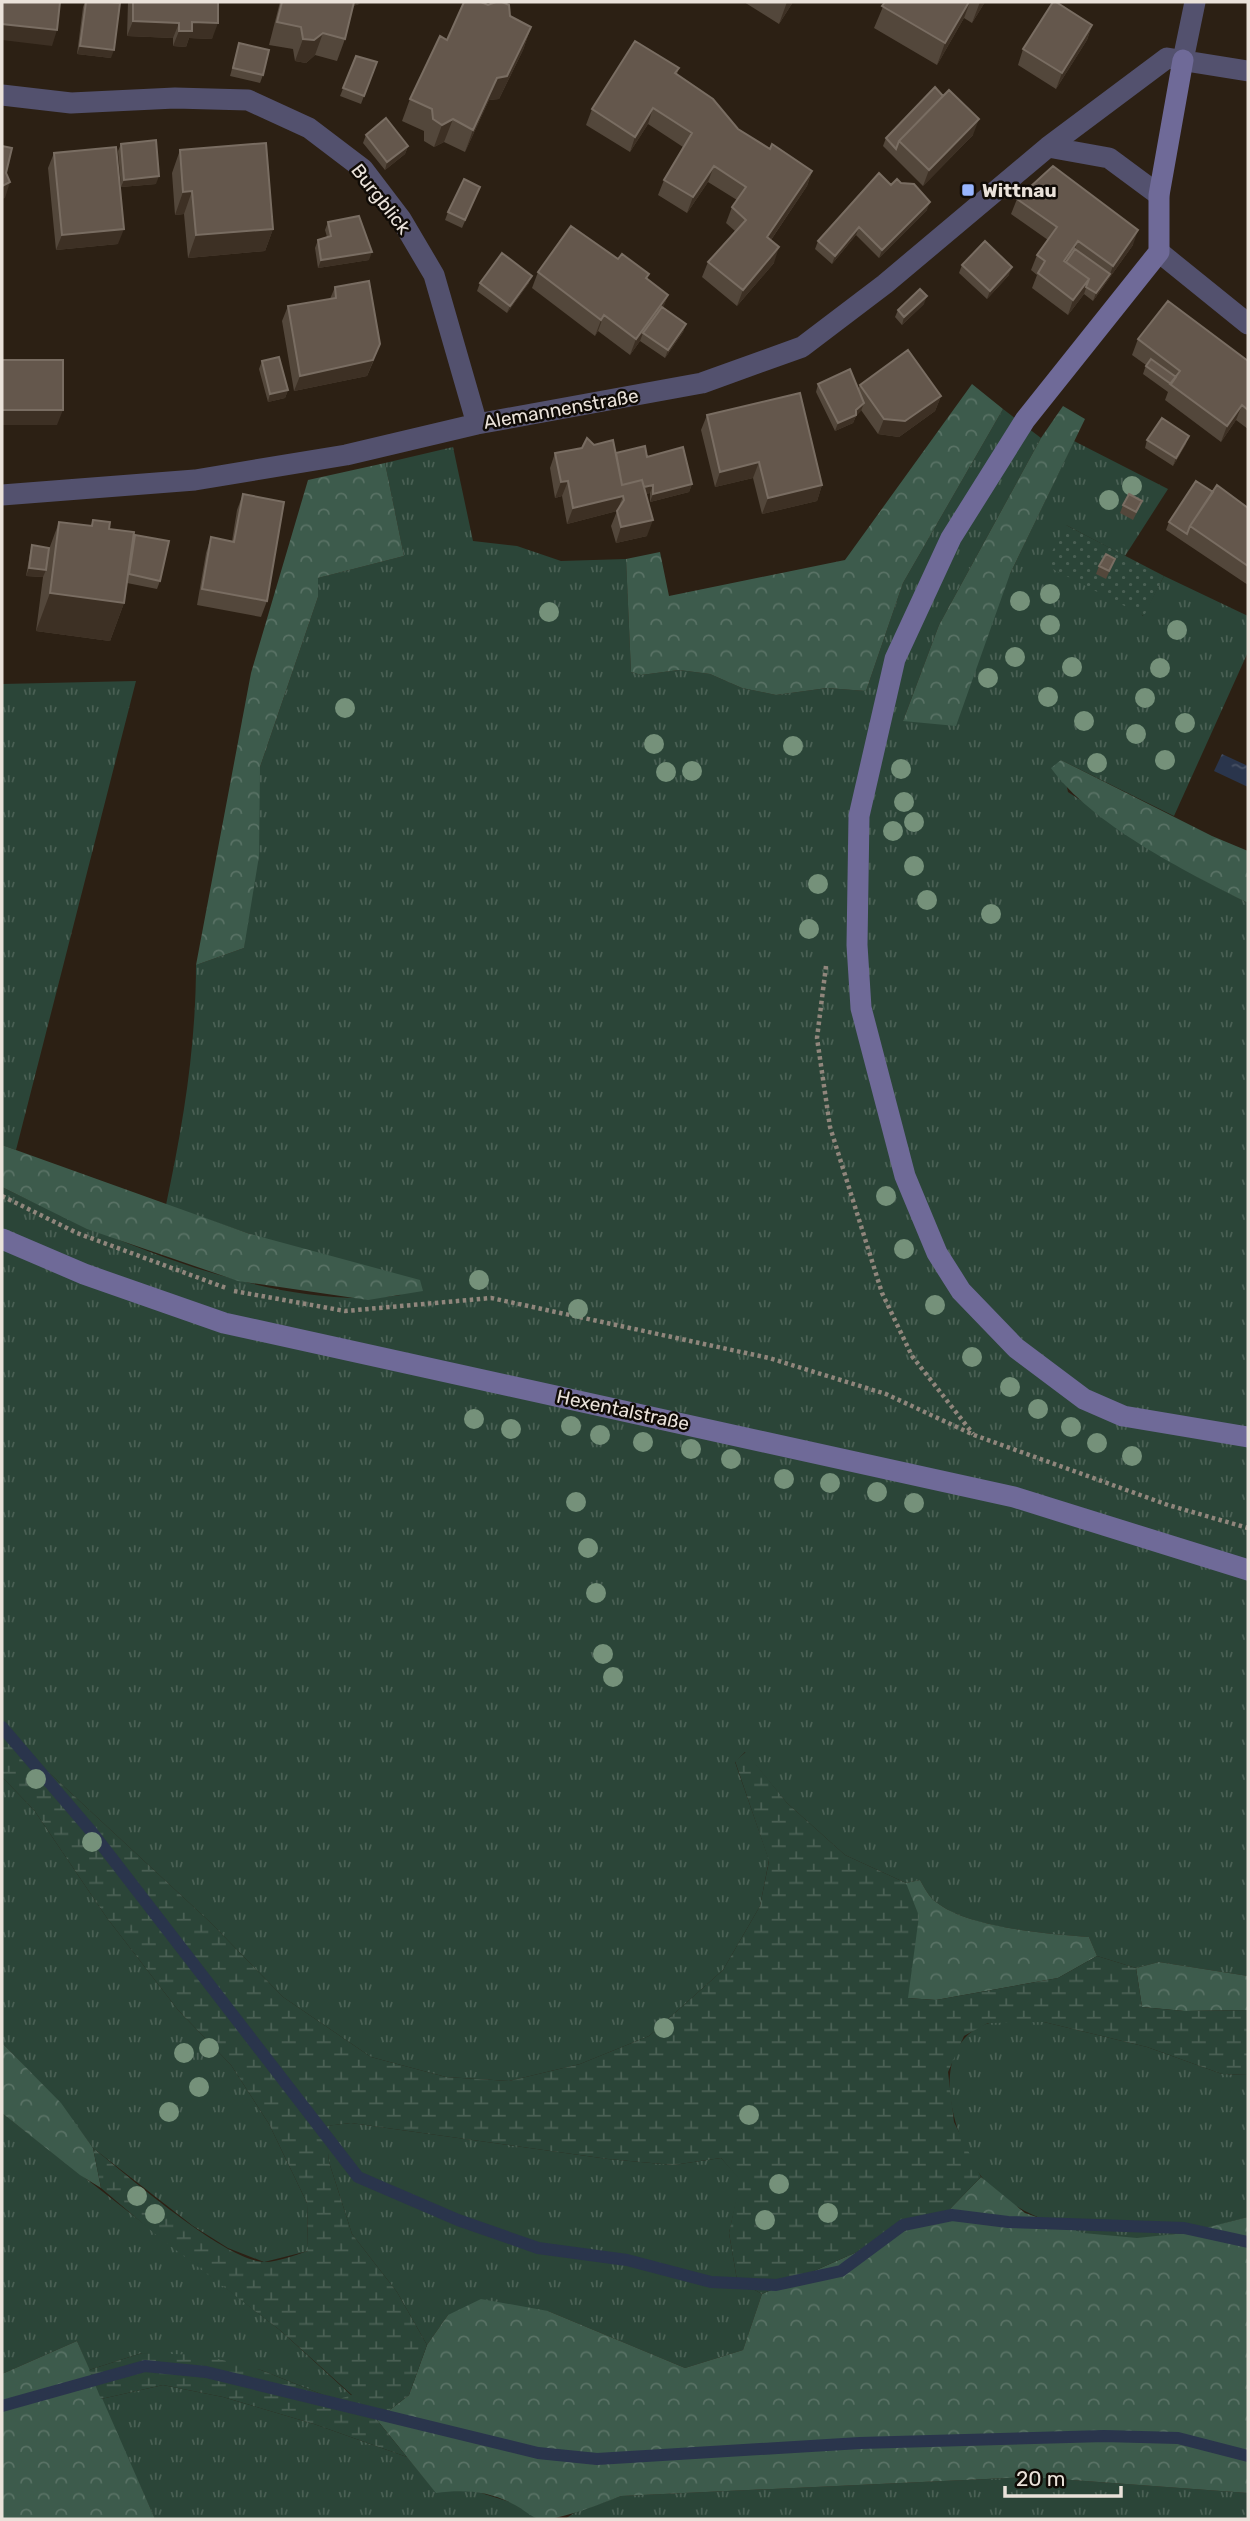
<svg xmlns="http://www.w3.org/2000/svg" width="1250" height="2521" font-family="Rubik,sans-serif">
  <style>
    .grass { fill: url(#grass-tufts) }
    .forest { fill: url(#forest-crowns) }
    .wetland { fill: url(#wetland-marsh) }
    .garden { fill: url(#garden-dots) }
    .water { fill: url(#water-ripples) }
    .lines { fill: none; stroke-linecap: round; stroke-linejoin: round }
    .stream { stroke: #2a354c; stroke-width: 12 }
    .path { stroke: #90867c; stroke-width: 4.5; stroke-dasharray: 3.5 3.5; stroke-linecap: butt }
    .street { stroke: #53516e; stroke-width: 21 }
    .secondary { stroke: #6f6a98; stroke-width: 21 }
    .tree { fill: #75917a }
    .wall { fill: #53473b }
    .shaded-wall { fill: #3d3024 }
    .building { fill: #64574c; stroke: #796d62; stroke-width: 2 }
    .poi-dot { fill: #98b5fd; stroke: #100b06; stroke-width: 2.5 }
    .labels { text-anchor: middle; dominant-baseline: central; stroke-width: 5; stroke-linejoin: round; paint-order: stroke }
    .poi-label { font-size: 19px; font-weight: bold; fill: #eae2da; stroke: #100b06; text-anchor: start }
    .street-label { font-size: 19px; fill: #eae2da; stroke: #100b06 }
  </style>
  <defs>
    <pattern id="grass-tufts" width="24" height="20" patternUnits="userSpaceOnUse" patternTransform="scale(1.75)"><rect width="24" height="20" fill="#2b4538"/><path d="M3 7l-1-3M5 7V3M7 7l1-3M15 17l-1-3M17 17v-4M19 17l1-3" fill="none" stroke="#4a6054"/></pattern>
    <pattern id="forest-crowns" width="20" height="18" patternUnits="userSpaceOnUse" patternTransform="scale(1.75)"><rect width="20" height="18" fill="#3d5b4c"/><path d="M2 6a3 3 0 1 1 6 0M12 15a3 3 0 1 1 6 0" fill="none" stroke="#597265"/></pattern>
    <pattern id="wetland-marsh" width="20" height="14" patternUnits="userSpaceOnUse" patternTransform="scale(1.75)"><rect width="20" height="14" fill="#2b4538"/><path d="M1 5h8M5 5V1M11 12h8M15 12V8" fill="none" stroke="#4a6054"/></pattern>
    <pattern id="garden-dots" width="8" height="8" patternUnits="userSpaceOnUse" patternTransform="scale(1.75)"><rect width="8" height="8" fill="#2b4538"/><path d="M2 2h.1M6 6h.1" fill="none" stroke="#4a6054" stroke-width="1.8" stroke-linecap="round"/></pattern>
    <pattern id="water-ripples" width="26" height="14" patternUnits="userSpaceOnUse" patternTransform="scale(1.75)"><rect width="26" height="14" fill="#2a354c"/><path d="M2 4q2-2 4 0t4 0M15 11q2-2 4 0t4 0" fill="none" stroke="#495265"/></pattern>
  </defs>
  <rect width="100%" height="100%" fill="#2c2014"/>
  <path class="grass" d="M1003 409 1041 438 939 625 903 721 1010 574 1074 441 1168 489 1125 556 1066 525 1143 616 1164 576 1248 616V652L1174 816 1061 760 1068 792 1198 877 1248 903V1976L1159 1962 1136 1968 1097 1956 1089 1937C1048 1934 968 1928 936 1902 929 1897 924 1887 920 1880L906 1883 845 1855 787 1803 745 1752 735 1762 769 1860 760 1906 723 1970 649 2036 580 2064 509 2081 446 2077 371 2057 283 1997 211 1923 2 1729V1187C113 1241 276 1313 401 1295L250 1234 166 1205C183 1125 196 1047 196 965L244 948 258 773 318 597V578L404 556 385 463 453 447 473 541 517 546 561 561 626 559 631 672 641 675 679 670 710 674 742 688 776 695 827 688 866 691 903 583Z
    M136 681 16 1150 2 1145V684Z
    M2 1777 34 1810 107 1918 178 2010 231 2065 269 2124 307 2203 308 2251 264 2262 228 2248 193 2226 93 2148 60 2103 2 2043Z
    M1044 2022 1147 2047 1222 2074 1248 2075V2217C1196 2231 1135 2248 1081 2233 1047 2223 1002 2205 981 2176 952 2136 926 2047 986 2024 1001 2018 1027 2022 1044 2022Z
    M2 2113 281 2331 352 2396 336 2400 261 2370 142 2353 89 2370 77 2341 2 2374Z
    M351 2123 608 2159 673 2165 721 2158 741 2180 729 2233 737 2280 762 2294 743 2350 685 2368 548 2311 448 2315 427 2345 397 2292 352 2234 329 2162 325 2126Z
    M163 2385 223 2397 314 2424 407 2457 436 2492 465 2488 513 2503 539 2519H155L101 2399Z
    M1031 2477 1248 2493V2519H565L574 2513 621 2496Z"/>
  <path class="forest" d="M972 384 1003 409 903 583 866 691 827 688 776 695 742 688 710 674 679 670 641 675 631 672 626 559 660 552 669 596 845 560Z
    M1063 406 1085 419 1010 574 956 726 903 721 939 625 1041 438Z
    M385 463 404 556 318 578V597L260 767 259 856 244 948 196 965 251 673 308 480Z
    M1061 760 1212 836 1248 851V903C1186 872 1091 824 1051 768Z
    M2 1145 250 1234 420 1280 423 1291 368 1300 238 1281 87 1229 2 1187Z
    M920 1880C924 1887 929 1897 936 1902 968 1928 1049 1934 1089 1937L1097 1956 1058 1978 936 2000 907 1998 906 1883Z
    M1159 1962 1248 1976V2010L1184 2011 1142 2007 1136 1968Z
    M2 2043 61 2103 93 2148 101 2188 80 2175 2 2113Z
    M981 2177 1025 2213 1083 2233 1137 2238 1185 2233 1248 2217V2493L1031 2477 621 2496C600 2504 559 2521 539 2519 531 2517 523 2509 515 2505 490 2491 464 2489 436 2493L377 2420 409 2395 427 2345 448 2315 481 2299 548 2311 685 2368 743 2350 762 2294 947 2212Z
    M77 2341 155 2519H2V2374Z"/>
  <path class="wetland" d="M2 1729 211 1923 283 1997 371 2057 446 2077 509 2081 580 2064 649 2036 723 1970 760 1906 769 1861 735 1761 746 1752 787 1803 845 1855 906 1883 919 1916 908 1998 936 2000 1058 1978 1097 1956 1136 1968 1142 2007 1184 2011 1248 2010V2075L1222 2074 1147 2047 1044 2022 988 2023 964 2036 948 2072 954 2122 981 2177 947 2212 762 2294 737 2280 729 2233 740 2180 721 2158 673 2165 608 2159 351 2123 326 2126 329 2162 352 2234 397 2292 427 2345 409 2395 377 2420 407 2457 314 2424 223 2397 163 2385 101 2399 89 2370 142 2353 203 2355 261 2370 336 2400 352 2395 281 2331 155 2234 101 2188 93 2148C126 2174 226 2262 265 2262 278 2262 295 2255 308 2251L307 2203 269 2124 231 2065 178 2010 107 1918 34 1810 2 1777Z"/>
  <path class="garden" d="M1066 525 1164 576 1144 616 1045 565Z"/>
  <path class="water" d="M1222 754 1248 766V787L1214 771Z"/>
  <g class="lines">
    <path class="stream" d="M2 1727 91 1831 358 2177 458 2220 538 2248 627 2260 711 2282 776 2285 841 2271 903 2225 952 2215 1008 2222 1184 2228 1248 2242
      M2 2406 145 2366 206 2372 538 2453 597 2459 860 2443 1104 2436 1178 2438 1248 2456"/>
    <path class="path" d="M826 966 817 1038 830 1127 882 1293 912 1356 973 1434
      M2 1196 77 1233 226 1288
      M234 1291 345 1311 491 1298 769 1358 886 1394 974 1435 1168 1505 1248 1528"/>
    <path class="street" d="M1183 60 1195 2
      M2 95 71 103 175 98 248 100 309 128 363 169 401 219 434 275 477 424
      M1048 147 1109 158 1159 195
      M1159 252 1248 324
      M2 495 195 480 346 455 477 424 702 383 802 347 885 284 1048 147 1167 58 1248 71"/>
    <path class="secondary" d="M1183 60 1159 195V252L1025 420 951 538 895 659 859 816 857 945 861 1008 905 1176 937 1253 961 1291 1016 1348 1084 1399 1123 1416 1248 1437
      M2 1239 84 1274 224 1323 1014 1497 1248 1570"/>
  </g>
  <g class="tree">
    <circle cx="1132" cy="486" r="10"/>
    <circle cx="1109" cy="500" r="10"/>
    <circle cx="1050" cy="594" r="10"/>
    <circle cx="1020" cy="601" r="10"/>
    <circle cx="549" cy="612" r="10"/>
    <circle cx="1050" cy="625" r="10"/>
    <circle cx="1177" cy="630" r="10"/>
    <circle cx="1015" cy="657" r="10"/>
    <circle cx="1072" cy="667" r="10"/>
    <circle cx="1160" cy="668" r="10"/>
    <circle cx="988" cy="678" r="10"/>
    <circle cx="1048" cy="697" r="10"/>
    <circle cx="1145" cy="698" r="10"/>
    <circle cx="345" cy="708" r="10"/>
    <circle cx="1084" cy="721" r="10"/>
    <circle cx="1185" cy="723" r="10"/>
    <circle cx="1136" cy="734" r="10"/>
    <circle cx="654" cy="744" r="10"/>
    <circle cx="793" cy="746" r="10"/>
    <circle cx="1165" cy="760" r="10"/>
    <circle cx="1097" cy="763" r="10"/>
    <circle cx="901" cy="769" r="10"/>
    <circle cx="692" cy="771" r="10"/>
    <circle cx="666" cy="772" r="10"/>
    <circle cx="904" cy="802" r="10"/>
    <circle cx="914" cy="822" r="10"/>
    <circle cx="893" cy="831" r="10"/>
    <circle cx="914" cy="866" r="10"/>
    <circle cx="818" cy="884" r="10"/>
    <circle cx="927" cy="900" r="10"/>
    <circle cx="991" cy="914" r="10"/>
    <circle cx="809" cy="929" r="10"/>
    <circle cx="886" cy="1196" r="10"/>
    <circle cx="904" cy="1249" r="10"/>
    <circle cx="479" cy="1280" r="10"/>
    <circle cx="935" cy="1305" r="10"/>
    <circle cx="578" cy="1309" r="10"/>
    <circle cx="972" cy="1357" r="10"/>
    <circle cx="1010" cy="1387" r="10"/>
    <circle cx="1038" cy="1409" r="10"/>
    <circle cx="474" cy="1419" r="10"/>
    <circle cx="571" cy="1426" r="10"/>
    <circle cx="1071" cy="1427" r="10"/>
    <circle cx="511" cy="1429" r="10"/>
    <circle cx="600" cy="1435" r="10"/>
    <circle cx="643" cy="1442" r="10"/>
    <circle cx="1097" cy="1443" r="10"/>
    <circle cx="691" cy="1449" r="10"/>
    <circle cx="1132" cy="1456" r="10"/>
    <circle cx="731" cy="1459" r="10"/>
    <circle cx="784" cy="1479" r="10"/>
    <circle cx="830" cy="1483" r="10"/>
    <circle cx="877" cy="1492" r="10"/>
    <circle cx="576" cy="1502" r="10"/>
    <circle cx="914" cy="1503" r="10"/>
    <circle cx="588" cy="1548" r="10"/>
    <circle cx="596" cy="1593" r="10"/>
    <circle cx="603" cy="1654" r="10"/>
    <circle cx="613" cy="1677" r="10"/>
    <circle cx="36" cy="1779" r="10"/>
    <circle cx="92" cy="1842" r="10"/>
    <circle cx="664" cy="2028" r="10"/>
    <circle cx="209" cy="2048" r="10"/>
    <circle cx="184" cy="2053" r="10"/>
    <circle cx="199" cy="2087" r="10"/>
    <circle cx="169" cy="2112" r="10"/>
    <circle cx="749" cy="2115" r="10"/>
    <circle cx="779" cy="2184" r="10"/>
    <circle cx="137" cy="2196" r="10"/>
    <circle cx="828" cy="2213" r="10"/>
    <circle cx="155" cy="2214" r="10"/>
    <circle cx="765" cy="2220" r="10"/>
  </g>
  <path class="wall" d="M85 2H108L111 58 77 54 83 7Z
    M128 2H218L212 39 189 38 186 47 173 46V38L127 36Z
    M280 2H360L359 4 353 6 345 39 337 61 315 55 306 63 295 61 293 49 269 45Z
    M744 2H793L779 24Z
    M885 2H985L972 23 964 18 937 65 874 28Z
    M510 16 531 27 523 50 499 99 489 100 465 152 444 142 434 147 424 141V131L402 121 410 99 447 40Z
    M1092 25 1087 40 1056 89 1018 65 1023 49Z
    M239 43 263 75 260 83 230 76Z
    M356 56 377 62 361 104 340 96Z
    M679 68 677 74 738 129 770 149 812 171 807 186 771 240 774 263 737 306 702 277 708 262 735 231 726 223 732 207 737 200 708 182 687 213 658 195 664 180 683 147 648 124 630 152 586 125 592 109Z
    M366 135 408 146 405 154 385 170 363 143Z
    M973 135 923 186 883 146 886 138Z
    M121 144 156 184 121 187 118 151Z
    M180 150 273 229 265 251 188 258 184 214 175 215 172 173Z
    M54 153 118 244 56 250 48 168Z
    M891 185 927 210 879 258 856 235 832 264 815 249 818 241Z
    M480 187 462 228 445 220 448 212Z
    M1017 199 1133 245 1093 301 1084 294 1068 315 1032 288 1037 275 1031 270 1037 255 1048 240 1011 214Z
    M328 222 369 260 318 268 315 248 318 240 327 237 325 230Z
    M618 259 649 274 647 279 668 295 663 307 686 324 683 332 665 358 640 341 630 355 598 331 595 336 532 288 538 272Z
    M962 265 1009 275 987 299 959 273Z
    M480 283H529L507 313 477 291Z
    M335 287 374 360 367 376 294 391 282 321 288 306 330 299Z
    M924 304 902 325 895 317 898 310Z
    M1138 339 1248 361V429L1236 420 1221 442 1165 400 1168 392 1143 374 1146 365 1132 355Z
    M262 361 288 390 285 398 268 402 259 369Z
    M818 384 858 389 860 385 941 396 935 411 899 437 878 434 861 410 856 416 853 423 835 431 816 392Z
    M707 415 822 485 817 501 762 514 753 478 715 487 701 430Z
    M1147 440 1186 444 1173 466 1145 448Z
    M594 445 616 453 647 457 692 484 689 492 650 502V493L646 494 647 536 616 543 611 526 617 511 567 524 562 496 555 498 550 468 555 453Z
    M1213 492 1248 508V585L1166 530 1169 522Z
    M243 494 267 601 261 617 197 605 206 553 211 537 232 541 237 510Z
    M1123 505 1139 508 1133 520 1120 513Z
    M93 520 133 541 135 535 160 581 157 589 127 583 124 603 110 641 36 631 43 577 26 576 30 553 32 545 48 552 59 522 91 526Z
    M1115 559 1106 579 1096 574 1099 566Z"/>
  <path class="shaded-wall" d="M352 2H360L359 4 350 7Z
    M787 2H793L779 24Z
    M969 2H970L964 18 937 65 945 43Z
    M980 2H985L972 23Z
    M133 21 179 23 173 38 127 36Z
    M192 22 218 23 212 39 189 38 186 47 173 46 179 31Z
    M2 24 57 30 52 46 2 40Z
    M1092 25 1087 40 1056 89 1062 73Z
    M531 27 523 50 499 99 489 100 465 152 473 130 497 78Z
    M323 33 315 55 306 63 295 61 303 39Z
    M80 46 114 50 111 58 77 54Z
    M653 108 648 124 630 152 635 137Z
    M453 119 444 142 434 147 442 125Z
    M979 119 973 135 923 186 929 170Z
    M408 146 405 154 385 170 387 162Z
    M714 166 708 182 687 213 693 197Z
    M812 171 807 186 762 253 767 237Z
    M159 176 156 184 121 187 124 180Z
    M10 182 5 198 2 199V187Z
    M192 191 184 214 175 215 183 192Z
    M930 202 927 210 879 258 882 250Z
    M859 227 856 235 832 264 835 256Z
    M124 229 118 244 56 250 62 235Z
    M273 229 265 251 188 258 196 235Z
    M1138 230 1133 245 1093 301 1096 293 1110 274 1113 266Z
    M1078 241 1072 257 1063 270 1064 261Z
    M779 247 774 263 737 306 743 290Z
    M372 252 369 260 318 268 321 260Z
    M1012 267 1009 275 987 299 990 291Z
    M532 276 529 283 507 313 510 306Z
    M1089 279 1084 294 1068 315 1073 300Z
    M668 295 662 311 643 333 640 341 630 355 636 339Z
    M927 296 924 304 902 325 904 317Z
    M604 315 598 331 595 336 601 320Z
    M686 324 683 332 665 358 668 350Z
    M380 344 367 376 294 391 300 376Z
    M288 390 285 398 268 402 270 394Z
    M941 396 935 411 899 437 878 434 884 419Z
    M864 403 861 411 856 416 853 423 835 431 838 423 856 410Z
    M1242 405 1236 420 1221 442 1227 426Z
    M2 410H63L57 425H2Z
    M1189 436 1186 444 1173 466 1176 458Z
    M759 462 753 478 715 487 720 472Z
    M568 481 562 496 555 498 561 482Z
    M692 484 689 492 650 502 653 494Z
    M653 485 650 493 623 499V496L617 511 567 524 573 508 619 492Z
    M822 485 817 501 762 514 768 498Z
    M653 520 647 536 616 543 621 527Z
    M29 568 46 570 43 577 26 576Z
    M50 593 124 603 110 641 36 631Z"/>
  <path class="building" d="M2 2H60L57 30 2 24Z
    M86 2H108L120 3 114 50 80 46Z
    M133 2H218V23L192 22V31H179V23L133 21Z
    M282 2H354L345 39 323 33 314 40 303 39 301 27 277 22Z
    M464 2H481L488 5 496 2H502L509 5 510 16 531 27 507 76 497 78 473 130 453 119 442 125 433 119 432 109 410 99 440 36 447 40Z
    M885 2H969L945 43 882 6Z
    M1053 2H1056L1092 25 1062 73 1023 49Z
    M635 41 679 68 675 73 713 99 738 129 770 149 772 144 812 171 767 237 779 247 743 290 708 262 746 220 732 207 746 187 714 166 693 197 664 180 692 133 653 108 635 137 592 109Z
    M239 43 269 50 263 75 233 68Z
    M356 56 377 62 364 96 343 88Z
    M935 87 943 96 899 141 896 149 886 138Z
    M949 90 979 119 929 170 899 141Z
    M386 118 408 146 387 162 366 135Z
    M156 140 159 176 124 180 121 144Z
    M266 143 273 229 196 235 192 191 183 192 180 150Z
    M2 146 12 148 6 173 10 182 2 186V188Z
    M116 147 124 229 62 235 54 153Z
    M1053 166 1138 230 1113 266 1078 241 1064 261 1089 279 1073 300 1038 273 1045 261 1037 255 1057 227 1017 199Z
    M879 173 891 185 897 179 901 183 914 184 930 202 882 250 859 227 835 256 818 241Z
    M464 179 480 187 465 220 448 212Z
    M359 216 372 252 321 260 318 240 331 236 328 222Z
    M571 226 618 259 622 254 649 274 646 278 668 295 636 339 604 315 601 320 538 272Z
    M985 241 1012 267 990 291 962 265Z
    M1075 249 1110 274 1096 293 1086 287 1089 279 1066 262Z
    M502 253 532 276 510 306 480 283Z
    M369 281 380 344 373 360 300 376 288 306 336 298 335 287Z
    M920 289 927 296 904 317 898 310Z
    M1168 301 1248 361V410L1242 405 1227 426 1170 384 1180 371 1138 339Z
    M662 307 686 324 668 350 643 333Z
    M908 350 941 396 905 421 884 419 860 385Z
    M279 357 288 390 270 394 262 361Z
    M1151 359 1176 377 1171 384 1146 366Z
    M2 360H63V410H2Z
    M850 369 864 403 856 410V415L838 423 818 384Z
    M800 393 822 485 768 498 759 462 720 472 707 415Z
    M1162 418 1189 436 1176 458 1147 440Z
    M587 438 594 445 613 440 622 485 642 480 653 520 621 527 617 511 624 500 623 496 573 508 568 481 561 482 555 453 582 448Z
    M645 446 647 457 683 447 692 484 653 494V485L644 487 642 480 622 485 616 453Z
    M1196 481 1213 492 1190 526 1187 534 1169 522Z
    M1217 485 1248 508V566L1190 526Z
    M243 494 284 502 267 601 202 589 211 537 234 542Z
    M1129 494 1142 501 1136 512 1123 505Z
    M93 520 110 522 109 529 134 532 124 603 50 593 59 522 92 526Z
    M135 535 169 541 160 581 129 574Z
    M32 545 49 548 46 570 29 568Z
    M1106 554 1115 559 1109 571 1099 566Z"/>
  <rect class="poi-dot" x="961" y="183" width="14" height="14" rx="3.5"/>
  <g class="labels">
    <g class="poi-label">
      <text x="982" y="190">Wittnau</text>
    </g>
    <g class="street-label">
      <text transform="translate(381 199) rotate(52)">Burgblick</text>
      <text transform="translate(561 409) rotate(-10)">Alemannenstraße</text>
      <text transform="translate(623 1410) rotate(12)">Hexentalstraße</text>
    </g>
  </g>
  <rect width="1250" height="2521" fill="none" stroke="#eae2da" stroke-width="7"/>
  <path d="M1005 2486v10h116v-10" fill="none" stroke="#eae2da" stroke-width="3.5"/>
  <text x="1016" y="2486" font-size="21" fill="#eae2da" stroke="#100b06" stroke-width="5" paint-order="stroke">20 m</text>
</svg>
